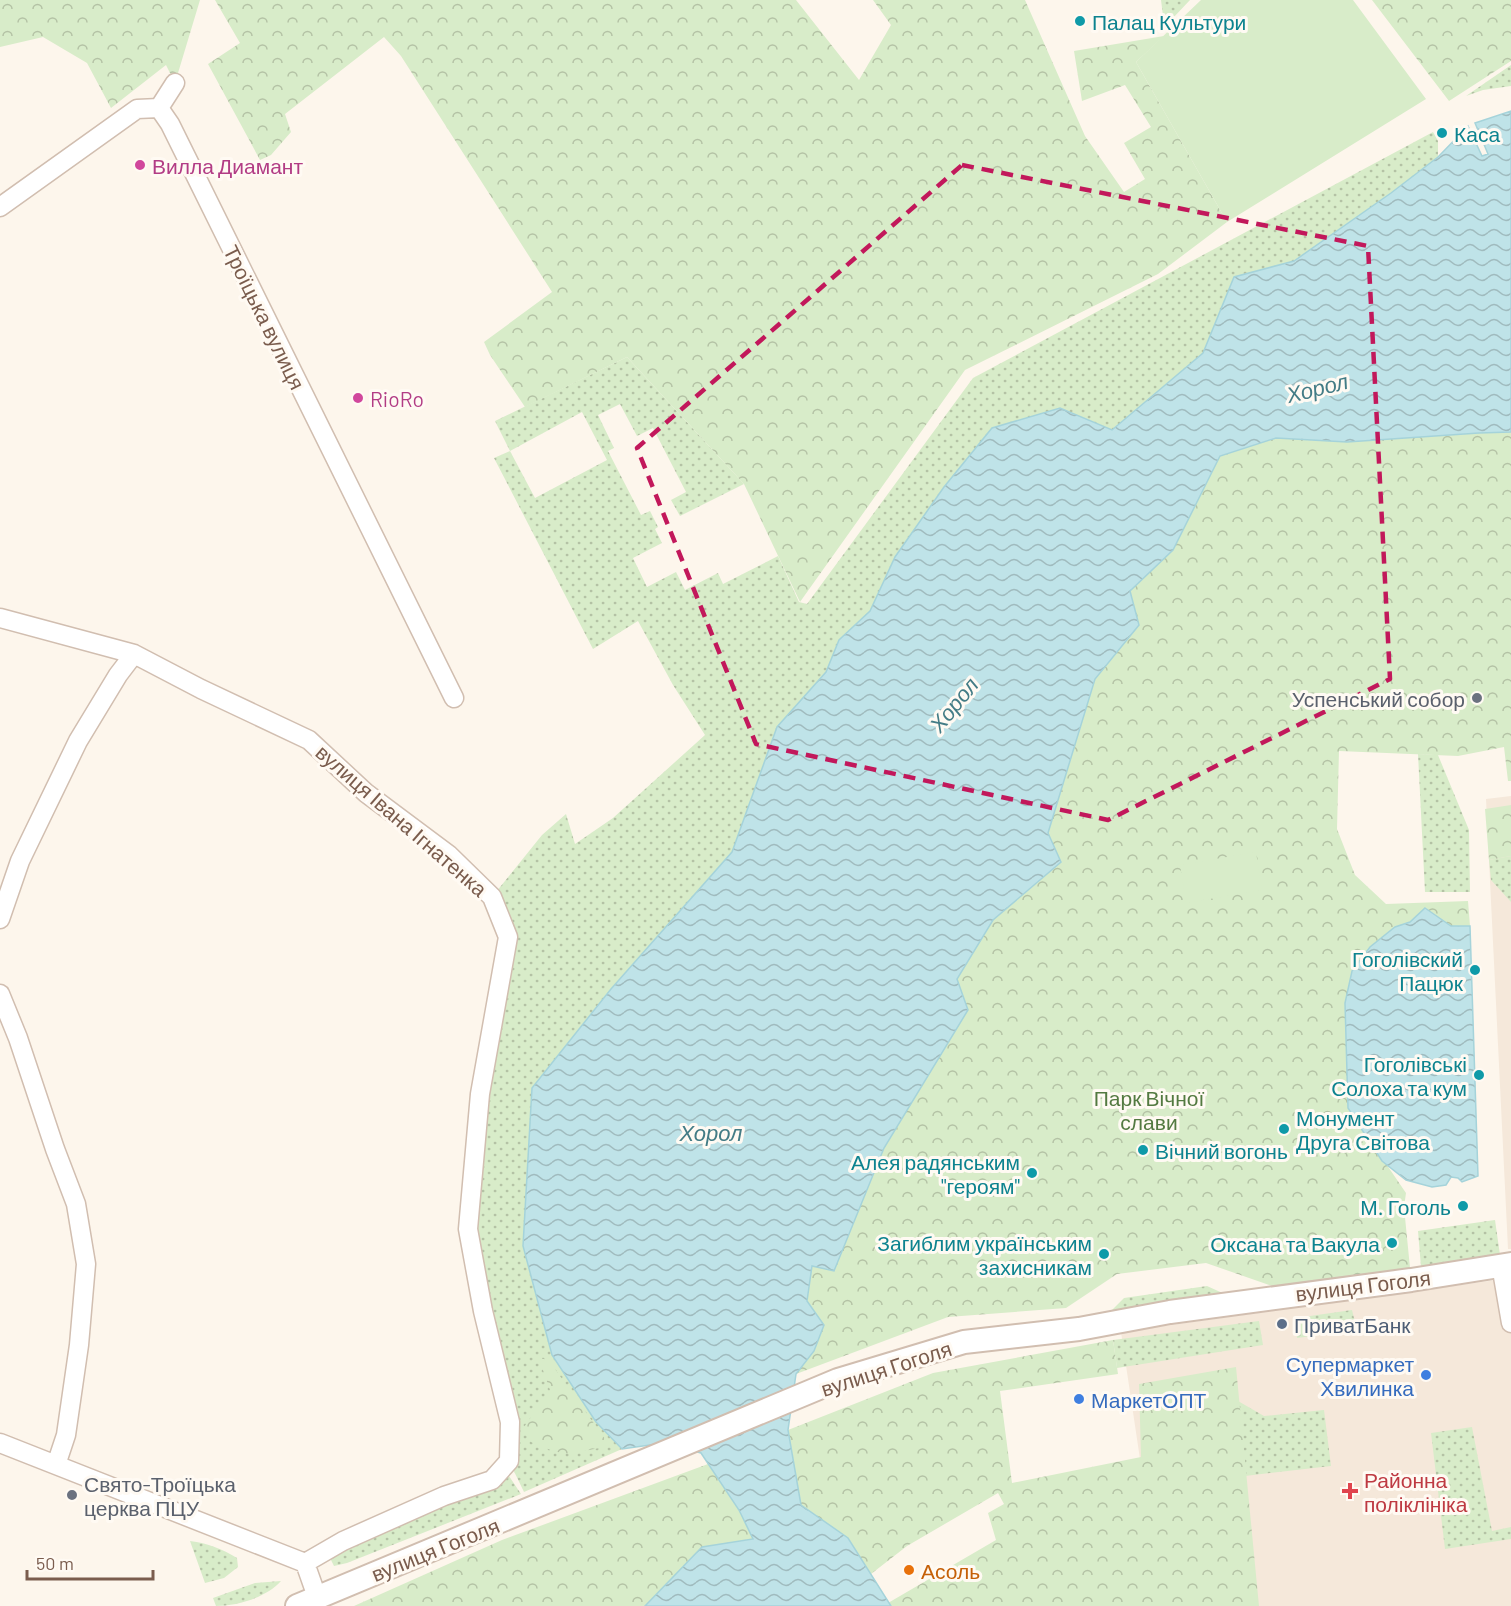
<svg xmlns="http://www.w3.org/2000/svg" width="1511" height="1606" font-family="Barlow,sans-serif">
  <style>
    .residential { fill: #f5e8da }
    .grass { fill: url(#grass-dots); fill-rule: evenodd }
    .forest { fill: url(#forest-crowns) }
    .pitch { fill: #d8ecc9 }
    .water { fill: url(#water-waves); stroke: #a5d3da; stroke-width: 1.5 }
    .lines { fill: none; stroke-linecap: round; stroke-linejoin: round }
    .minor-casing { stroke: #d1beb0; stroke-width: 21 }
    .tertiary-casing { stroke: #d1beb0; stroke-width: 26 }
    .minor { stroke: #fff; stroke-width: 18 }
    .tertiary { stroke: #fff; stroke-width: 22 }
    .marked { fill: none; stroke: #c2185b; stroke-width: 4.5; stroke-dasharray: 12 8; stroke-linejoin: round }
    .culture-dot { fill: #0f9aa8; stroke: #fffaf3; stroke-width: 2 }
    .hotel-dot { fill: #d1479c; stroke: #fffaf3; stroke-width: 2 }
    .worship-dot { fill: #6b7280; stroke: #fffaf3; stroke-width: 2 }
    .service-dot { fill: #5c6f8a; stroke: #fffaf3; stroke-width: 2 }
    .shop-dot { fill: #3f7fe0; stroke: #fffaf3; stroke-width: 2 }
    .health-dot { fill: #e0444e; stroke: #fffaf3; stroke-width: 2 }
    .food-dot { fill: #e8710a; stroke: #fffaf3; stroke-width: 2 }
    .labels { text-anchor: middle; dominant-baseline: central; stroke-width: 6; stroke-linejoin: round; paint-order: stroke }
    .culture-label { font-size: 21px; fill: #0d838f; stroke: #fffaf3; text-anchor: end }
    .hotel-label { font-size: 21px; fill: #b23c85; stroke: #fffaf3; text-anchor: start }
    .street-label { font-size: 21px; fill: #7a5c4d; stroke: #fffaf3 }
    .worship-label { font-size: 21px; fill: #5b616d; stroke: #fffaf3; text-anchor: end }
    .park-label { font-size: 21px; fill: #537a41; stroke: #fffaf3 }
    .service-label { font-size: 21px; fill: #4e5e75; stroke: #fffaf3; text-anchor: start }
    .shop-label { font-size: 21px; fill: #366cbe; stroke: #fffaf3; text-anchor: end }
    .health-label { font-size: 21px; fill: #be3a42; stroke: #fffaf3; text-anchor: start }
    .food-label { font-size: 21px; fill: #c56008; stroke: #fffaf3; text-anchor: start }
    .water-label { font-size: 22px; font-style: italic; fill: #437c86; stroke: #fffaf3 }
  </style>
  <defs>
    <pattern id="grass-dots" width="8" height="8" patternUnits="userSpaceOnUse" patternTransform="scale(1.5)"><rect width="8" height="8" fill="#d8ecc9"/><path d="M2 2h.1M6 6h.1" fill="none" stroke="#b4c2a5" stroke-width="1.8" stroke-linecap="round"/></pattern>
    <pattern id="forest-crowns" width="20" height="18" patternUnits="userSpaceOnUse" patternTransform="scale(1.5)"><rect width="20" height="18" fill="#d8ecc9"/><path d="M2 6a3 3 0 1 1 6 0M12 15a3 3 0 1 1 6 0" fill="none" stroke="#b4c2a5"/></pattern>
    <pattern id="water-waves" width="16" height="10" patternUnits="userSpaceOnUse" patternTransform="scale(1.5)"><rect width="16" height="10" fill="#bfe3e8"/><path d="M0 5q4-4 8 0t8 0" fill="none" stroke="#a0bbbe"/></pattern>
  </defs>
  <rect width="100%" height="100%" fill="#fdf6ec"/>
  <path class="residential" d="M1511 796V1249H1508L1486 799Z
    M1511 1278V1606H1162L1121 1332Z"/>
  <path class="grass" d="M1161 0H1190L1173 18 1163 16Z
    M1511 65V86L1483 90 1466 96Z
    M1433 132 1438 141V157L1391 194 1294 261 1234 277 1203 353 1112 430 1060 408 895 557 870 611 839 640 826 672 777 727 733 852 611 989 532 1088 523 1246 552 1355 596 1422 622 1449 524 1492 509 1461 468 1229 508 937 492 897 542 835 566 814 575 844 613 818 705 735 673 685 638 621 593 649 494 458 510 451 495 421 627 357 744 484 680 516 671 500 686 492 653 428 637 436 620 404 598 415 614 448 608 451 641 515 650 511 658 527 655 529 662 543 633 558 647 587 676 572 685 590 718 573 723 584 778 556 799 602 807 604 973 378ZM582 412 607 460 535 498 510 451Z
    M1418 754 1438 755 1469 830 1470 892H1425Z
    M1511 856V902L1491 880 1489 860Z
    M1495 1220 1500 1255 1421 1267 1418 1231Z
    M1207 1286 1227 1295 1110 1312 1124 1298Z
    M1352 1310 1357 1330 1297 1338 1296 1318Z
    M1259 1321 1263 1345 1117 1368 1113 1340Z
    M1238 1401 1264 1416 1324 1410 1331 1466 1245 1476Z
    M1472 1427 1492 1531 1511 1527V1539L1445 1549 1431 1433Z
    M509 1476 521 1494 347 1563 334 1566 330 1558 354 1544Z
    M190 1541C208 1543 222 1549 237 1558L238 1567 224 1578 205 1583Z
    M281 1581C267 1597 238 1606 216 1606L213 1598 255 1583Z"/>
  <path class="forest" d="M0 0H200L175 83 166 65 111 108 87 63 43 37 0 47Z
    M215 0H796L859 80 891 25 873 0H1025L1085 136 1124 192 1145 179 1124 143 1151 127 1125 85 1082 101 1074 51 1164 36 1136 62 1227 222 1158 274 965 370 800 602 744 484 627 357 525 407 490 355 484 342 552 292 401 56 384 37 285 114 291 132 271 155 260 160 208 64 240 43Z
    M1372 0H1511V61L1449 101Z
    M1511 432V781H1508L1504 747 1458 756 1339 751 1337 829 1355 875 1386 904 1468 901 1470 926H1451L1425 908 1410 922 1395 927 1345 1003 1348 1108 1406 1193 1404 1207 1410 1268 1275 1287 1206 1263 1117 1274 1066 1308 948 1317 796 1374 814 1351 807 1303 812 1265 833 1271 884 1148 967 1010 957 979 993 920 1061 862 1048 833 1095 679 1139 625 1129 591 1173 549 1220 456 1276 438 1347 442 1479 433Z
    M1511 805V856L1489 860 1485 809Z
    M1113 1340 1118 1374 1000 1391 1012 1483 1141 1457 1139 1384 1236 1367 1259 1606H891L888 1603 996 1540 988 1513 1004 1504 998 1493 907 1546 871 1574 848 1538 801 1505 788 1430 933 1373Z
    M538 1356 550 1362 610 1446 568 1454 553 1451 531 1442 524 1427 550 1390Z
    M708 1464 739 1510 754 1540 702 1547 645 1606H354L502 1540Z"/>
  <path class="pitch" d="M1201 0H1353L1426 99 1227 222 1136 62Z
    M1256 852 1262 890 1186 903 1180 865Z"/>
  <path class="water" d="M1511 111V432L1479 433 1347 442 1276 438 1220 456 1173 550 1130 591 1139 625 1095 679 1048 833 1061 862 993 920 957 979 968 1010 884 1148 834 1271 812 1266 807 1301 824 1325 814 1351 796 1374 788 1430 801 1505 848 1538 891 1606H645L702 1547 753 1539 739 1510 701 1453 664 1443 622 1449 596 1422 552 1355 523 1246 532 1088 611 989 732 852 777 727 826 672 839 640 870 611 895 557 944 487 992 428 1060 408 1112 430 1203 353 1234 277 1294 261 1391 193 1438 157 1468 126 1482 156 1488 154 1475 123Z
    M1425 908 1451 926H1470L1478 1176 1462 1182 1458 1178 1451 1177 1446 1185 1432 1187 1406 1180 1382 1161 1348 1108 1345 1003 1352 971 1370 947 1395 927 1410 922Z"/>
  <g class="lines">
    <defs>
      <path id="minor" d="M159 108 175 83
        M0 207 137 109 159 108 170 124 454 698
        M0 618 134 654 201 689 309 740 366 793 449 855 492 897 508 937 480 1094 468 1229 483 1311 510 1422 509 1461 492 1480 444 1496 343 1541 305 1563
        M0 919 20 861 78 741 118 675 134 654
        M0 994 18 1038 55 1149 76 1204 86 1264 79 1345 66 1435 56 1465
        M1501 1265 1511 1323
        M0 1443 305 1563 317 1597"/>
      <path id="tertiary" d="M297 1606 838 1380 964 1342 1079 1329 1170 1312 1411 1280 1511 1264"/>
    </defs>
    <use href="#minor" class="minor-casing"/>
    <use href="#tertiary" class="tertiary-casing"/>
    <use href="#minor" class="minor"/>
    <use href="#tertiary" class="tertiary"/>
  </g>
  <path class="marked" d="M962 165 1368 246 1390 679 1108 820 756 744 637 448Z"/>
  <g class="culture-dot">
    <circle cx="1080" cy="21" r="6"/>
    <circle cx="1442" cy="133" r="6"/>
    <circle cx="1475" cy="970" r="6"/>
    <circle cx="1479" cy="1075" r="6"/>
    <circle cx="1284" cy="1129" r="6"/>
    <circle cx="1143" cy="1150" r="6"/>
    <circle cx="1032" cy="1173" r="6"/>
    <circle cx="1463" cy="1206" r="6"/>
    <circle cx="1392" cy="1243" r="6"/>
    <circle cx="1104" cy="1254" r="6"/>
  </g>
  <g class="hotel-dot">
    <circle cx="140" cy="165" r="6"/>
    <circle cx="358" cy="398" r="6"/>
  </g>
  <g class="worship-dot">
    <circle cx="1477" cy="698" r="6"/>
    <circle cx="72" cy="1495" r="6"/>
  </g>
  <circle class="service-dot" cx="1282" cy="1324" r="6"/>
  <g class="shop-dot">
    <circle cx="1426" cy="1375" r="6"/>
    <circle cx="1079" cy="1399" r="6"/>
  </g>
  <path class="health-dot" d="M1347 1482h6v6h6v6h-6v6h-6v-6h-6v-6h6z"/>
  <circle class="food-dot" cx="909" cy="1570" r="6"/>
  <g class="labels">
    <g class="culture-label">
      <text x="1092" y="21" text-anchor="start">Палац Культури</text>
      <text x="1454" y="133" text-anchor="start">Каса</text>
      <text x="1463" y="958">Гоголівский<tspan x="1463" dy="24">Пацюк</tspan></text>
      <text x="1467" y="1063">Гоголівські<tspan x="1467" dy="24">Солоха та кум</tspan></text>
      <text x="1296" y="1117" text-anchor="start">Монумент<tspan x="1296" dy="24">Друга Світова</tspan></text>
      <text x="1155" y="1150" text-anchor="start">Вічний вогонь</text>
      <text x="1020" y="1161">Алея радянським<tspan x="1020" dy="24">"героям"</tspan></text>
      <text x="1451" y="1206">М. Гоголь</text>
      <text x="1092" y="1242">Загиблим українським<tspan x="1092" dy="24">захисникам</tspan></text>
      <text x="1380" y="1243">Оксана та Вакула</text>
    </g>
    <g class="hotel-label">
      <text x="152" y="165">Вилла Диамант</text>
      <text x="370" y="398">RioRo</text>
    </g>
    <g class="street-label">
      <text transform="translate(265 317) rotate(64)">Троїцька вулиця</text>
      <text transform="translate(402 820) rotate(41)">вулиця Івана Ігнатенка</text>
      <text transform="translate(1363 1285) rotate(-7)">вулиця Гоголя</text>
      <text transform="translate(886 1368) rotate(-18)">вулиця Гоголя</text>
      <text transform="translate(435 1549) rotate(-22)">вулиця Гоголя</text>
    </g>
    <g class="worship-label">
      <text x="1465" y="698">Успенський собор</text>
      <text x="84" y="1483" text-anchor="start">Свято-Троїцька<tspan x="84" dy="24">церква ПЦУ</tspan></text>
    </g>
    <g class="park-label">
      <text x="1149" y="1097">Парк Вічної<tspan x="1149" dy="24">слави</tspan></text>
    </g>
    <g class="service-label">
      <text x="1294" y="1324">ПриватБанк</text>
    </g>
    <g class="shop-label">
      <text x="1414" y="1363">Супермаркет<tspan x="1414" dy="24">Хвилинка</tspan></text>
      <text x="1091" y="1399" text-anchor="start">МаркетОПТ</text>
    </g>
    <g class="health-label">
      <text x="1364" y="1479">Районна<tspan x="1364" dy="24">поліклініка</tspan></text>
    </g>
    <g class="food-label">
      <text x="921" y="1570">Асоль</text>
    </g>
    <g class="water-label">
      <text transform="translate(1317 387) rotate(-14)">Хорол</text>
      <text transform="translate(953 704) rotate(-51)">Хорол</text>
      <text x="711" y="1132">Хорол</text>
    </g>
  </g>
  <path d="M27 1570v9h126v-9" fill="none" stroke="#7a5c4d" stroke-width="3"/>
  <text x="36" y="1570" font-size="18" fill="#7a5c4d" stroke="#fffaf3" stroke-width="4.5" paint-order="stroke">50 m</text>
</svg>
